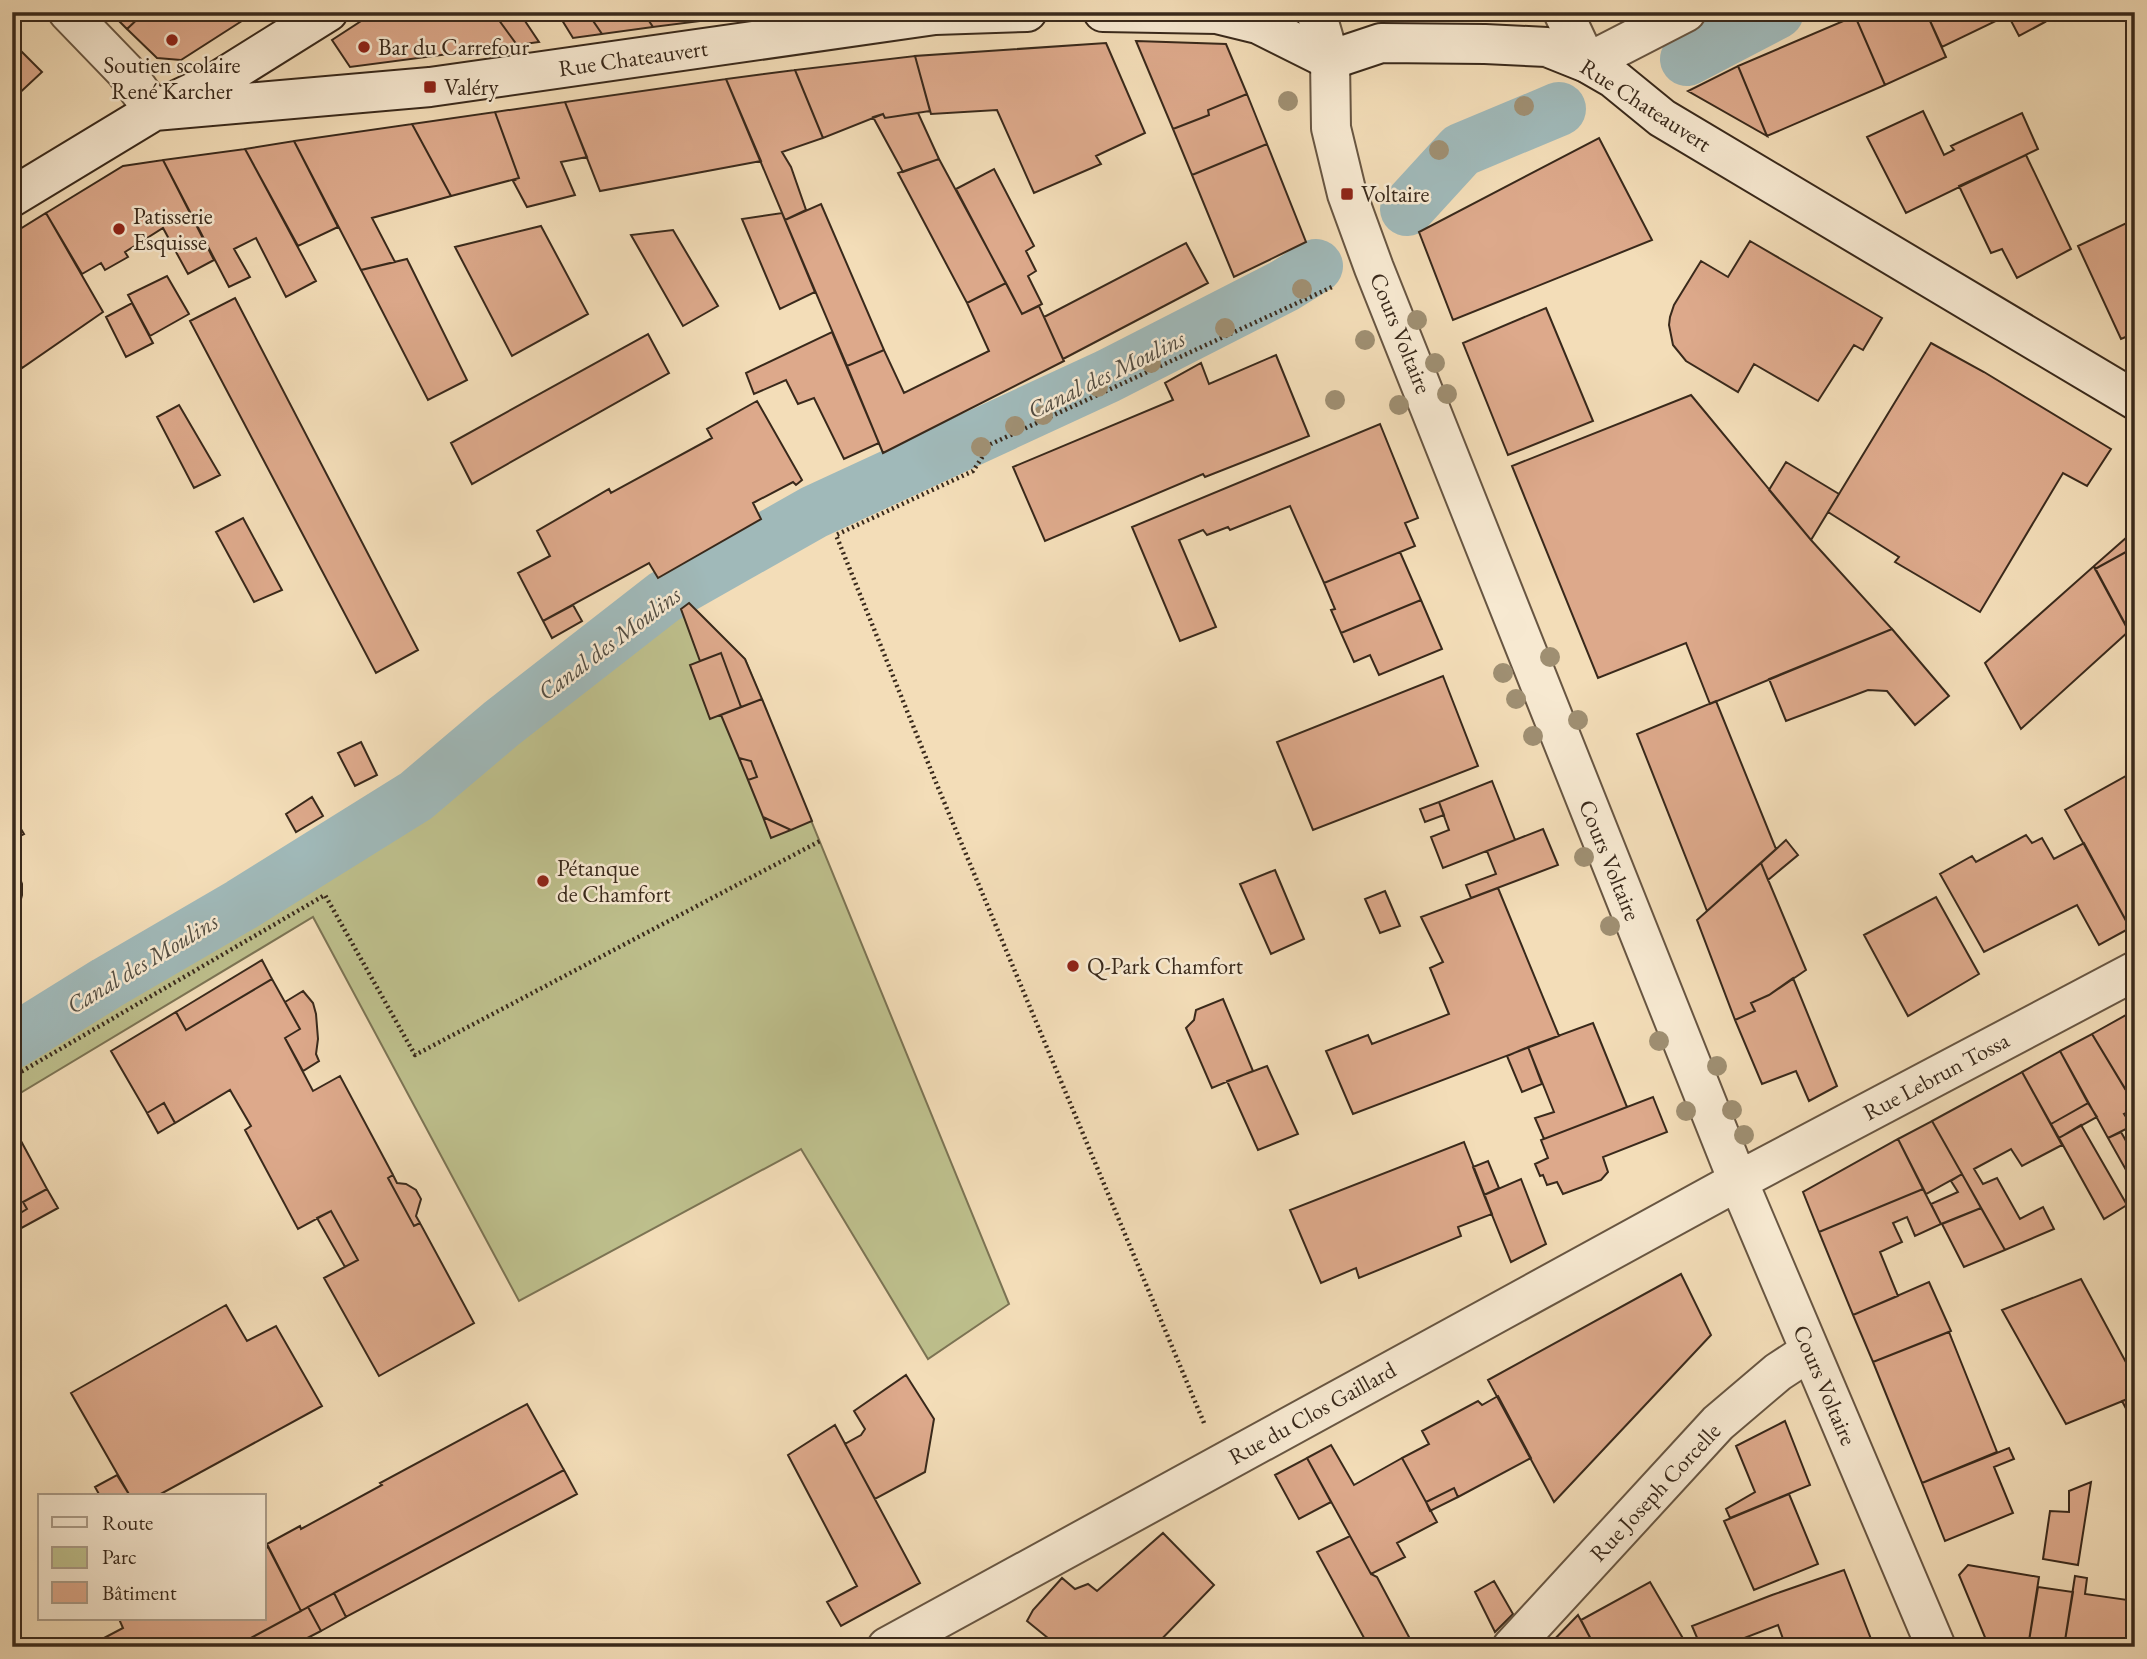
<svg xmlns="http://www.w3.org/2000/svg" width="2147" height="1659" font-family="'EB Garamond',serif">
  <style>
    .green { fill: #bec08d; stroke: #7c7454; stroke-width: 2 }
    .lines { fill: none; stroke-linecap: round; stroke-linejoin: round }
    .canal { stroke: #a0b9b9; stroke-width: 54 }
    .building { fill: #dda98b; stroke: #39291b; stroke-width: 2 }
    .street-casing { stroke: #685642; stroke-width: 42 }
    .secondary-casing { stroke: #39291b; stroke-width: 42 }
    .path { stroke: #39291b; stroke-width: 4.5; stroke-dasharray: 2 3.5; stroke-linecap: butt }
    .street { stroke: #f7e9d1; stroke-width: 38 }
    .secondary { stroke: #f7e9d1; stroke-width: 38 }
    .tree { fill: #9f8f72 }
    .poi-dot { fill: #8f2418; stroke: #f7e9d1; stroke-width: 2.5 }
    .labels { text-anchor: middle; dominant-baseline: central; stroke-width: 5; stroke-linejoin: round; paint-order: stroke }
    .poi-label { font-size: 23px; fill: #39291b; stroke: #f7e9d1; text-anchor: start }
    .street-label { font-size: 23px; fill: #39291b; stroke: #f7e9d1 }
    .water-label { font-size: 24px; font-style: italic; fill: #534d42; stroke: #f7e9d1 }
  </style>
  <rect width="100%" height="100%" fill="#f3ddb8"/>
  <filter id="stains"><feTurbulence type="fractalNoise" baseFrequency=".00286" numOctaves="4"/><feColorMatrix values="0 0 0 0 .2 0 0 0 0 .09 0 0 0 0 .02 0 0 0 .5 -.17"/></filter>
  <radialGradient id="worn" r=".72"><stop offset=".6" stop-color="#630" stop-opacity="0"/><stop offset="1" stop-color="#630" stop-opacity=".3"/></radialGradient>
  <path class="green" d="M689 603 745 659 1009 1304 928 1359 801 1149 519 1301 313 917 12 1098V1055L309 879Z"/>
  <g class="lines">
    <path class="canal" d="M1687 59 1777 12
      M1407 209 1461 150 1559 109
      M12 1042 107 983 241 905 416 796 501 724 664 597 814 512 1108 376 1284 286 1316 266"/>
  </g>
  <path class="building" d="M110 12H145L127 29Z
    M145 12H241L245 19 181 60 157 58 127 29Z
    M375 12H493L517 45 350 67 332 40Z
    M493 12H525L521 15 539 42 517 45Z
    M557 12H587L602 34 573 38Z
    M587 12H643L653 27 602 34Z
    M643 12H755L756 14 653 27Z
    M1861 12H1926L1946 57 1885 85 1855 16Z
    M1926 12H2040L2045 22 2019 36 2008 15 1942 47Z
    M2040 12H2064L2045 22Z
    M1855 16 1885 85 1767 136 1738 66Z
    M1136 41 1226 44 1247 94 1208 110 1209 115 1173 129Z
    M12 42 42 72 12 100Z
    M1106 43 1145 133 1096 156 1101 164 1034 193 997 110 931 114 915 56Z
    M915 56 930 111 885 118 883 114 823 138 795 70Z
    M1738 66 1767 136 1688 91Z
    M795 70 823 138 782 152 791 167 806 210 785 220 726 79Z
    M726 79 761 161 600 191 565 102Z
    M1247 94 1267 144 1192 175 1173 129 1209 115 1208 110Z
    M565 102 587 157 561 162 575 195 527 207 513 181 519 178 495 112Z
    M1923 111 1944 155 1954 150 1951 146 2022 113 2038 149 1906 213 1867 137Z
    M495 112 519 178 451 196 412 124Z
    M918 113 939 159 903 172 873 117 883 114 885 118Z
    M412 124 451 196 372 218 395 262 361 270 294 141Z
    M1599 138 1652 240 1453 320 1419 232Z
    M294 141 338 227 298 246 245 149Z
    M1267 144 1306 242 1234 277 1192 175Z
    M245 149 316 281 286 297 256 238 234 249 250 277 229 287 163 160Z
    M2026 155 2071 249 2017 278 2002 249 1991 253 1959 186Z
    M939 159 1006 283 967 303 898 173Z
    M163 160 214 260 188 274 163 228 125 252 128 257 105 270 101 263 82 274 46 213 123 166Z
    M994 169 1034 246 1026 251 1036 271 1028 276 1042 304 1022 314 956 189Z
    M821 204 884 350 847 366 785 220Z
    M46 213 103 312 22 368 12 352V234Z
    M782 213 815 292 780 309 742 219Z
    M2135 219V333L2121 339 2078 246Z
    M541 226 588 314 512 356 455 247Z
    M673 230 718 306 683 326 631 235Z
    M1750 241 1882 318 1863 350 1854 345 1818 401 1754 364 1738 392 1686 361 1673 345 1669 325 1670 317 1674 305 1701 261 1728 277Z
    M1186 243 1208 283 1063 359 1044 317Z
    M407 259 467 380 428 400 361 270Z
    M167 276 189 314 150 336 128 295Z
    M1006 283 1022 314 1039 306 1064 361 883 453 847 366 884 350 904 393 989 351 967 303Z
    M235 298 418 650 376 673 190 321Z
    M132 303 153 343 126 357 106 317Z
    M1546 308 1593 421 1508 455 1463 343Z
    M832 332 879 443 844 459 814 398 798 404 786 380 754 394 746 373Z
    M648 334 669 373 472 484 451 443Z
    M1931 343 1984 372 2111 449 2087 486 2063 473 1980 612 1895 562 1899 557 1828 512Z
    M12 352 22 368 12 374Z
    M1276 355 1309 436 1205 477 1203 474 1045 541 1013 467 1173 400 1165 383 1201 363 1209 384Z
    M1691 395 1811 540 1892 629 1710 704 1686 643 1598 678 1512 466Z
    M757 401 802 480 796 485 793 482 753 503 761 519 658 578 649 563 543 621 518 573 550 556 537 531 609 489 611 493 712 438 707 429Z
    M179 405 220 475 194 488 157 417Z
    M1380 424 1418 518 1405 523 1415 546 1324 583 1290 506 1230 530 1228 527 1207 535 1203 530 1179 540 1216 627 1180 641 1132 527Z
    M1786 462 1839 494 1811 540 1769 490Z
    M243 518 282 590 254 602 216 532Z
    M2135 530V547L2095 569 2094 566Z
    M2135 547V641H2134L2095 569Z
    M1400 552 1421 600 1341 633 1331 610 1335 609 1324 583Z
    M2094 566 2129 631 2021 729 1985 663Z
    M1421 600 1442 649 1379 675 1370 655 1354 662 1341 633Z
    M689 603 745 659 762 699 741 707 721 653 700 661 681 609Z
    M573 605 582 621 552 638 543 621Z
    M1892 629 1949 696 1915 725 1887 691 1868 690 1786 721 1769 679Z
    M721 653 741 707 710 719 690 665Z
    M1443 676 1478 766 1313 830 1277 742Z
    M762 699 812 821 791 830 763 817 748 780 757 777 751 761 739 758 721 715Z
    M1716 701 1776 849 1707 911 1637 734Z
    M361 742 377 775 355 786 338 753Z
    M739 758 751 761 757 777 748 780Z
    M2135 771V868L2130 870 2135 879V925L2130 928 2065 810Z
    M1492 781 1515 840 1443 868 1431 837 1449 830 1439 802Z
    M312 797 323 816 296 832 286 814Z
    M1439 802 1444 815 1425 822 1420 809Z
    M12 814 24 834 12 840Z
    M763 817 791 830 771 838Z
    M1543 829 1558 865 1471 898 1466 885 1496 874 1487 851Z
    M2026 835 2032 843 2042 838 2054 859 2084 843 2130 928 2099 945 2077 905 1984 952 1940 874 1972 856 1976 862Z
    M1786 840 1798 855 1768 880 1761 863Z
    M1761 863 1806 970 1769 995 1751 1003 1755 1011 1735 1020 1697 920Z
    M15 865 22 884V895L17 914 12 922V866Z
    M1275 870 1304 939 1271 954 1240 884Z
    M1498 888 1559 1036 1353 1114 1326 1051 1368 1035 1372 1044 1449 1014 1430 968 1443 962 1421 917Z
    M1385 891 1400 926 1380 933 1365 899Z
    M1936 897 1979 974 1908 1016 1864 935Z
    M262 960 272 979 186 1030 176 1012Z
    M1793 978 1837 1086 1809 1101 1796 1071 1762 1084 1735 1020 1755 1011 1751 1003 1769 995Z
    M272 979 300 1029 285 1038 313 1091 340 1076 393 1175 388 1178 414 1226 420 1223 474 1323 379 1376 324 1278 358 1260 331 1211 298 1229 245 1130 251 1126 230 1090 175 1123 164 1103 147 1113 111 1051 176 1012 186 1030Z
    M303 991 313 1003 316 1014 318 1039 316 1054 319 1061 303 1071 285 1038 300 1029 285 1002Z
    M1223 999 1253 1071 1212 1088 1186 1028 1194 1020 1196 1010Z
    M2135 1010V1083L2125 1089 2092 1034Z
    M1593 1023 1627 1107 1544 1139 1535 1118 1554 1112 1528 1047Z
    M2092 1034 2135 1105V1109L2124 1114 2132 1126 2108 1138 2060 1051Z
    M1528 1047 1542 1084 1522 1092 1507 1056Z
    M2060 1051 2088 1103 2051 1124 2022 1072Z
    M1267 1066 1298 1134 1258 1150 1227 1081Z
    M2022 1072 2062 1145 2022 1166 2011 1149 1974 1169 1983 1184 1997 1178 2020 1219 2043 1207 2054 1229 2005 1250 1932 1121Z
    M1653 1097 1667 1132 1603 1157 1608 1172 1601 1180 1563 1194 1557 1182 1547 1185 1543 1175 1540 1176 1535 1164 1548 1158 1541 1140Z
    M164 1103 175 1123 158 1133 147 1113Z
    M2088 1103 2097 1117 2059 1138 2051 1124Z
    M1932 1121 1962 1174 1926 1194 1898 1139Z
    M2081 1125 2127 1205 2104 1219 2059 1138Z
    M2121 1132 2135 1157V1186L2108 1138Z
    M1898 1139 1923 1189 1819 1232 1803 1192Z
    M21 1141 47 1189 23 1202 27 1209 12 1218V1146Z
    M1464 1142 1492 1214 1458 1227 1461 1236 1359 1278 1356 1268 1321 1283 1290 1210Z
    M1488 1161 1499 1188 1484 1195 1473 1167Z
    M1962 1174 1981 1208 1941 1224 1931 1204 1958 1192 1951 1181Z
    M393 1175 397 1183 406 1184 416 1190 421 1199 416 1216 420 1223 414 1226 388 1178Z
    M1521 1179 1546 1244 1511 1262 1484 1195Z
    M47 1189 58 1208 16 1231 12 1218 27 1209 23 1202Z
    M1923 1189 1941 1224 1915 1236 1907 1217 1893 1223 1902 1242 1880 1252 1898 1296 1853 1315 1819 1232Z
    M1981 1208 2005 1250 1964 1267 1942 1224Z
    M331 1211 358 1260 345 1267 317 1218Z
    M1681 1274 1711 1335 1554 1502 1488 1380Z
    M2081 1279 2135 1379V1396L2066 1424 2002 1310Z
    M1929 1282 1951 1331 1873 1362 1853 1315Z
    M226 1305 247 1341 276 1326 322 1406 157 1496H130L71 1393Z
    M1949 1332 1997 1452 1922 1483 1873 1362Z
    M906 1375 934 1419 925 1472 875 1499 845 1444 861 1435 865 1429 854 1411Z
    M1498 1396 1531 1458 1458 1497 1454 1488 1426 1502 1402 1458 1429 1444 1422 1431 1478 1401 1482 1405Z
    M2135 1396V1421L2133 1422 2122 1401Z
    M527 1404 564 1470 301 1611 267 1544 300 1526 301 1529 382 1485 380 1483Z
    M1785 1421 1810 1485 1730 1518 1726 1509 1755 1492 1736 1446Z
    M835 1425 920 1583 841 1626 827 1602 857 1586 788 1455Z
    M1331 1445 1354 1485 1402 1458 1437 1522 1397 1543 1405 1557 1371 1574 1307 1458Z
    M2009 1448 2014 1459 1994 1467 2013 1513 1945 1541 1922 1483Z
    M1307 1458 1331 1502 1299 1519 1275 1475Z
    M564 1470 577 1494 346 1617 334 1593Z
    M117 1475 130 1496H100L95 1487Z
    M2091 1482 2078 1565 2043 1559 2050 1511 2069 1512V1491Z
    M1454 1488 1458 1497 1430 1511 1426 1502Z
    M1789 1494 1818 1564 1754 1590 1724 1521Z
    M1163 1533 1214 1585 1154 1647H1059L1027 1621 1033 1610 1062 1578 1075 1589 1088 1584 1097 1591Z
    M1350 1536 1371 1574 1377 1577 1409 1637V1647H1369L1317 1552Z
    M268 1547 301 1611 234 1647H87L123 1628 119 1619H264V1549Z
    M1968 1565 2039 1577 2028 1647H1989L1959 1575Z
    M1844 1570 1871 1639 1849 1647H1786L1778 1625 1721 1647H1701L1692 1626 1772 1595Z
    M2075 1576 2087 1578 2085 1594 2135 1601V1623L2131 1647H2064Z
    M1494 1581 1513 1614 1495 1632 1475 1592Z
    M1650 1582 1688 1647H1595L1581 1620Z
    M2038 1587 2073 1592 2064 1647H2028Z
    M334 1593 346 1617 321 1631 308 1607Z
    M308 1607 321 1631 290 1647H234Z
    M1578 1615 1595 1647H1547Z
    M2135 1623V1647H2131Z
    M1871 1639 1874 1647H1849Z"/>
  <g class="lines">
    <defs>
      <path id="street" d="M68 12 125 71 154 111
        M1316 12 1330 60 1331 128 1347 194 1374 268 1738 1181 1936 1647
        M1563 12 1587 63 1686 12
        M887 1647 1738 1181 2135 971
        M1512 1647 1718 1423 1778 1372 1810 1351"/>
      <path id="secondary" d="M1103 12 1217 14 1258 24 1330 60 1381 43 1485 44 1547 47 1587 63 1613 78 1662 118 2135 400
        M154 111 430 87 935 15 1027 12
        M12 197 154 111 219 80 328 12"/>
    </defs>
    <use href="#street" class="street-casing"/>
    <use href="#secondary" class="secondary-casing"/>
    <path class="path" d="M12 1077 325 895 415 1055 820 841
      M1204 1423 937 785 836 535 973 471 991 444 1332 287"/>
    <use href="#street" class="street"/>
    <use href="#secondary" class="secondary"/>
  </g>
  <g class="tree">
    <circle cx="1288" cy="101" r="10"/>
    <circle cx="1524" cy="106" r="10"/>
    <circle cx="1439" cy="150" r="10"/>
    <circle cx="1302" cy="289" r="10"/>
    <circle cx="1417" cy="320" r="10"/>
    <circle cx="1225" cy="328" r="10"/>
    <circle cx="1365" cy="340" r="10"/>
    <circle cx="1151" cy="363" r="10"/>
    <circle cx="1435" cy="363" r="10"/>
    <circle cx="1098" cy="387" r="10"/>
    <circle cx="1447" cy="394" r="10"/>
    <circle cx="1335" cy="400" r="10"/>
    <circle cx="1399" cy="405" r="10"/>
    <circle cx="1043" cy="415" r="10"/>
    <circle cx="1015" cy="426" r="10"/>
    <circle cx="981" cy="447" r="10"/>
    <circle cx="1550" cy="657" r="10"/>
    <circle cx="1503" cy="673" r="10"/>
    <circle cx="1516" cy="699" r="10"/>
    <circle cx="1578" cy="720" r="10"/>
    <circle cx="1533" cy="736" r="10"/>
    <circle cx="1584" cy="857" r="10"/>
    <circle cx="1610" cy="926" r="10"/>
    <circle cx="1659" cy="1041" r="10"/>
    <circle cx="1717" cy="1066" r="10"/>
    <circle cx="1732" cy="1110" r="10"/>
    <circle cx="1686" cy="1111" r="10"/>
    <circle cx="1744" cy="1135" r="10"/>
  </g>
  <g class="poi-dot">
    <circle cx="172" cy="40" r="7"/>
    <circle cx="364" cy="47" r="7"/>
    <rect x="423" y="80" width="14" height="14" rx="3.5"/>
    <rect x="1340" y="187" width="14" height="14" rx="3.5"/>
    <circle cx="119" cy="229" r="7"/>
    <circle cx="543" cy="881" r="7"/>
    <circle cx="1073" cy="966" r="7"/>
  </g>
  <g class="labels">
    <g class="poi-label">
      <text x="378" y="47">Bar du Carrefour</text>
      <text x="172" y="65" text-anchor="middle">Soutien scolaire<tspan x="172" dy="26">René Karcher</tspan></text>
      <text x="444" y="87">Valéry</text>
      <text x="1361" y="194">Voltaire</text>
      <text x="133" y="216">Patisserie<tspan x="133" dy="26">Esquisse</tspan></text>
      <text x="557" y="868">Pétanque<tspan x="557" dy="26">de Chamfort</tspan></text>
      <text x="1087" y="966">Q-Park Chamfort</text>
    </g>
    <g class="street-label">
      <text transform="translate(633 58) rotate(-8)">Rue Chateauvert</text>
      <text transform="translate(1646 105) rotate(33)">Rue Chateauvert</text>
      <text transform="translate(1401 333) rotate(68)">Cours Voltaire</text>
      <text transform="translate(1610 860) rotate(68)">Cours Voltaire</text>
      <text transform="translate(1936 1076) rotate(-28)">Rue Lebrun Tossa</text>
      <text transform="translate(1825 1385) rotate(67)">Cours Voltaire</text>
      <text transform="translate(1312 1413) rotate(-29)">Rue du Clos Gaillard</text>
      <text transform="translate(1655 1492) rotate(-47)">Rue Joseph Corcelle</text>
    </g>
    <g class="water-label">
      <text transform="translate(1106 374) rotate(-26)">Canal des Moulins</text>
      <text transform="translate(609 643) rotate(-37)">Canal des Moulins</text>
      <text transform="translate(142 963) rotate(-31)">Canal des Moulins</text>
    </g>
  </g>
  <rect width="2147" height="1659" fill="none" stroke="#f3ddb8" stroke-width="42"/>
  <rect x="14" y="14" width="2119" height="1631" fill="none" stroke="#39291b" stroke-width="3.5"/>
  <rect x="21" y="21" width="2105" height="1617" fill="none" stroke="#39291b" stroke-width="2"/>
  <rect x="38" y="1494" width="228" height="126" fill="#f7e9d1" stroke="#ab9c88" stroke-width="2"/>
  <rect x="52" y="1517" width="35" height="10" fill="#f7e9d1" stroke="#ab9c88" stroke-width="2"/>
  <text x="102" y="1530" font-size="21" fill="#39291b">Route</text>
  <rect x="52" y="1547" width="35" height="21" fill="#bec08d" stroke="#ab9c88" stroke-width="2"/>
  <text x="102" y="1564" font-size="21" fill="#39291b">Parc</text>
  <rect x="52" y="1582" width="35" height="21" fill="#dda98b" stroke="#ab9c88" stroke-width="2"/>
  <text x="102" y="1600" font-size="21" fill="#39291b">Bâtiment</text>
  <rect width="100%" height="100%" filter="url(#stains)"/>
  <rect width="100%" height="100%" fill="url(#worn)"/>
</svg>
